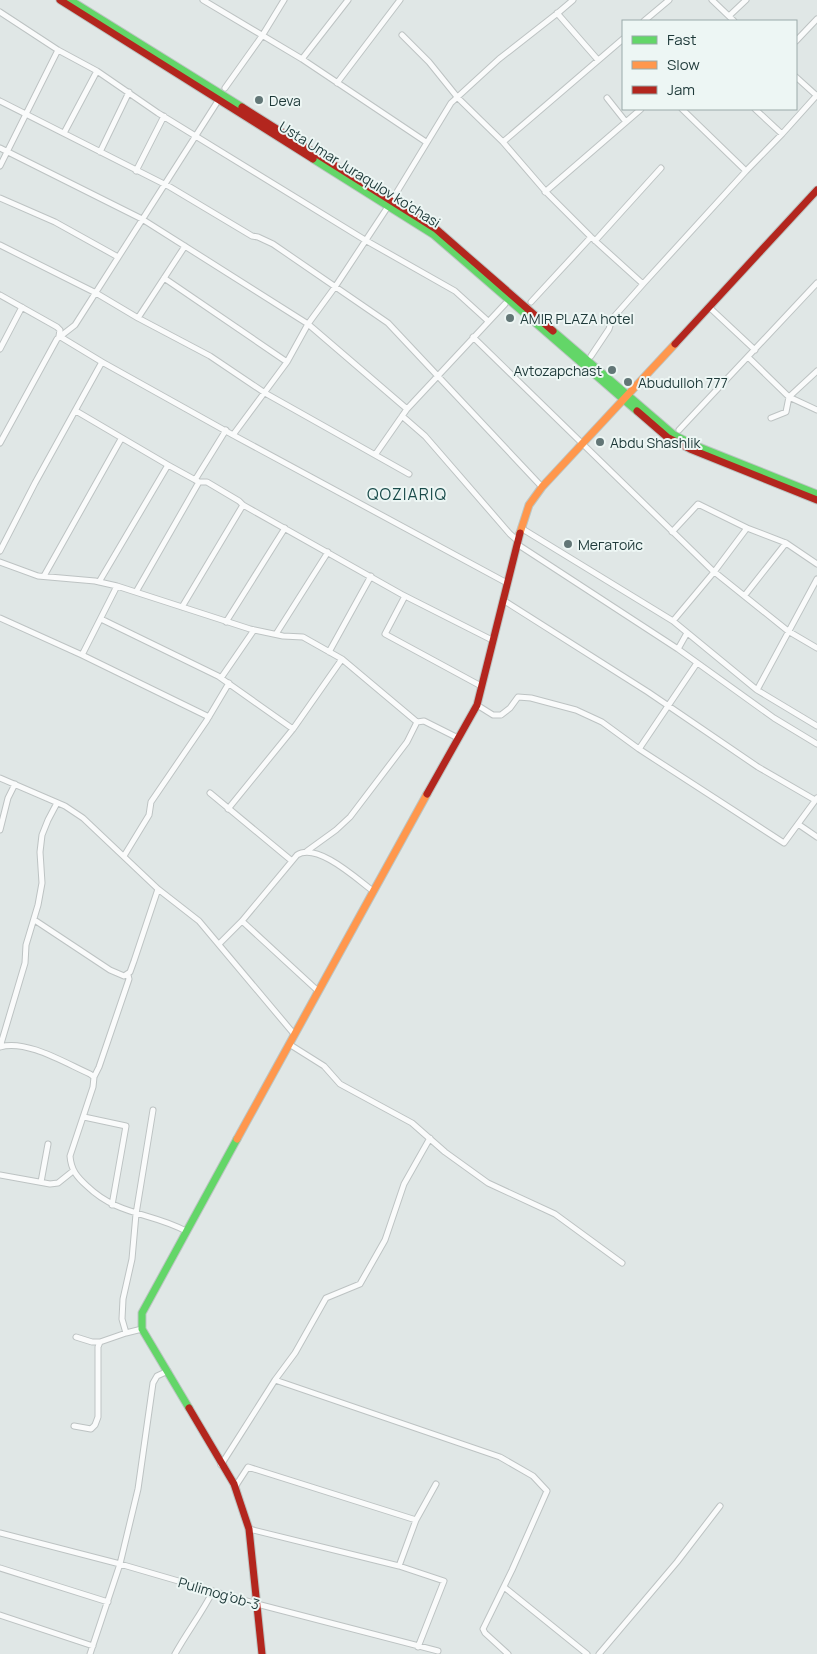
<svg xmlns="http://www.w3.org/2000/svg" width="817" height="1654" font-family="Manrope,sans-serif">
  <style>
    .lines { fill: none; stroke-linecap: round; stroke-linejoin: round }
    .street-casing { stroke: #bdc3c3; stroke-width: 7 }
    .fast-casing { stroke: #bcc5c3; stroke-width: 9 }
    .slow-casing { stroke: #bcc5c3; stroke-width: 9 }
    .jam-casing { stroke: #bcc5c3; stroke-width: 9 }
    .street { stroke: #fafbfb; stroke-width: 5 }
    .fast { stroke: #63d668; stroke-width: 7 }
    .slow { stroke: #ff974d; stroke-width: 7 }
    .jam { stroke: #b3261e; stroke-width: 7 }
    .poi-dot { fill: #627676; stroke: #edf6f4; stroke-width: 2 }
    .labels { text-anchor: middle; dominant-baseline: central; stroke-width: 4; stroke-linejoin: round; paint-order: stroke }
    .poi-label { font-size: 14px; fill: #1e3939; stroke: #edf6f4; text-anchor: start }
    .street-label { font-size: 14px; fill: #1e3939; stroke: #edf6f4 }
    .quarter-label { font-size: 16px; letter-spacing: 1px; fill: #1a4c4b; stroke: #edf6f4 }
  </style>
  <rect width="100%" height="100%" fill="#e0e7e6"/>
  <g class="lines">
    <defs>
      <path id="street" d="M203 0 302 59 426 142
        M712 0 734 21
        M0 12 58 50 97 71 158 113 365 240 455 291 488 321
        M557 13 598 60
        M729 16 746 0
        M644 21 669 0
        M402 35 429 62 458 98 503 142 547 193 591 237 643 284 746 171 782 134
        M796 41 817 19
        M302 59 348 0
        M796 77 817 96
        M337 83 400 0
        M225 88 262 36 284 0
        M607 98 626 122
        M0 101 170 187 252 236 258 237 273 244 388 323 542 487
        M682 109 746 171
        M755 109 782 134 817 95
        M64 133 97 71
        M503 142 623 39
        M0 148 142 219 308 324 407 409
        M100 152 129 92
        M0 166 58 50
        M136 171 164 116
        M545 192 641 109
        M0 198 55 222 118 257
        M595 241 661 168
        M0 245 96 293 138 318 210 356 265 393 409 474
        M164 278 287 362
        M0 295 57 327 60 330 59 336 102 362 233 435 507 583
        M531 302 591 237
        M709 307 755 350
        M138 318 185 246
        M473 337 712 570 788 631 817 648
        M0 349 22 307
        M591 356 609 329 612 319 643 284
        M748 357 789 397 817 371
        M76 411 168 465 199 482H207L239 501 243 505 401 594 492 640
        M402 416 425 436 510 534 518 541
        M771 418 786 412 789 397 817 410
        M679 430 817 283
        M233 435 287 362 308 324 335 287 389 205 451 103 499 59 559 12 573 0
        M0 443 57 339 75 325 216 104
        M375 455 407 409 505 304
        M195 480 226 430
        M521 528 673 621 757 690 817 726
        M672 532 698 504 747 528 786 543 817 564
        M517 544 678 649 774 718 817 744
        M0 551 35 483 102 362
        M0 562 38 576 95 581 117 586 250 629 283 636 303 637 342 659 417 722 424 721 458 738
        M44 576 121 439
        M99 582 168 465
        M136 592 199 482
        M745 595 786 543
        M405 596 385 634 481 686
        M503 600 648 692 758 767 815 800
        M182 607 243 505
        M0 618 82 655 209 717
        M101 619 218 676 293 729
        M673 621 714 572 747 528
        M226 622 285 528
        M276 634 328 552
        M678 649 687 633
        M329 652 371 576
        M82 655 117 586
        M221 678 254 630
        M757 690 817 579
        M477 705 493 715H501L510 708 518 697 531 698 576 710 602 722 639 749 784 843 817 798
        M639 749 697 663
        M0 778 65 806 83 818 158 889
        M210 793 292 861
        M228 809 293 729 342 659
        M798 824 817 837
        M0 830 8 798 15 784
        M307 851 336 830 350 817 407 742 417 722
        M124 856 149 815 151 802 207 720 229 683
        M36 921 110 970 124 976 130 972 134 961 158 889 199 921 294 1034
        M242 921 318 991
        M219 944 242 921 297 855C317 842 357 879 373 891
        M289 1044 324 1066 340 1084 412 1123 445 1152 488 1183 555 1214 622 1263
        M0 1047C26 1039 65 1063 90 1074L94 1077 93 1087 70 1156C71 1170 77 1177 87 1186 118 1216 151 1212 186 1231
        M0 1047 25 963 26 945 38 905 42 883 40 852 42 835 48 820 57 803
        M94 1077 99 1067 129 979 128 975
        M84 1117 126 1126 112 1205
        M0 1175 50 1184 58 1183 73 1171
        M41 1182 48 1144
        M126 1333 122 1319 123 1299 132 1259 136 1214 153 1110
        M76 1337 92 1342H100
        M275 1380 500 1457 533 1476 547 1491 512 1570 483 1629 485 1633 508 1654
        M74 1426 91 1429 95 1425 98 1417V1347L100 1342 126 1333 142 1329
        M221 1465 275 1380 295 1353 326 1298 360 1284 385 1240 404 1184 430 1138
        M235 1487 248 1467 416 1520
        M249 1529 399 1566 444 1581 418 1647
        M0 1533 120 1564 257 1604 438 1651
        M399 1566 416 1520 436 1484
        M0 1568 108 1602
        M504 1587 587 1654
        M0 1615 93 1646
        M90 1654 120 1564 138 1489 153 1383 157 1376 168 1371
        M175 1654C187 1632 202 1613 213 1591
        M599 1654 677 1562 720 1506"/>
      <path id="fast" d="M70 0 242 107
        M313 159 434 235 637 411
        M553 331 674 435 694 445 817 494
        M189 1408 142 1329V1313L237 1139"/>
      <path id="slow" d="M520 533 529 505 542 487 675 344
        M237 1139 427 794"/>
      <path id="jam" d="M60 0 313 159
        M242 107 436 229 553 331
        M675 344 817 190
        M637 411 667 437 690 449 817 500
        M427 794 477 705 520 533
        M189 1408 234 1484 249 1529 262 1654"/>
    </defs>
    <use href="#street" class="street-casing"/>
    <use href="#fast" class="fast-casing"/>
    <use href="#slow" class="slow-casing"/>
    <use href="#jam" class="jam-casing"/>
    <use href="#street" class="street"/>
    <use href="#fast" class="fast"/>
    <use href="#slow" class="slow"/>
    <use href="#jam" class="jam"/>
  </g>
  <g class="poi-dot">
    <circle cx="259" cy="100" r="5"/>
    <circle cx="510" cy="318" r="5"/>
    <circle cx="612" cy="370" r="5"/>
    <circle cx="628" cy="382" r="5"/>
    <circle cx="600" cy="442" r="5"/>
    <circle cx="568" cy="544" r="5"/>
  </g>
  <g class="labels">
    <g class="poi-label">
      <text x="269" y="100">Deva</text>
      <text x="520" y="318">AMIR PLAZA hotel</text>
      <text x="602" y="370" text-anchor="end">Avtozapchast</text>
      <text x="638" y="382">Abudulloh 777</text>
      <text x="610" y="442">Abdu Shashlik</text>
      <text x="578" y="544">Мегатойс</text>
    </g>
    <g class="street-label">
      <text transform="translate(360 174) rotate(32)">Usta Umar Juraqulov ko'chasi</text>
      <text transform="translate(219 1593) rotate(16)">Pulimog’ob-3</text>
    </g>
    <g class="quarter-label">
      <text x="407" y="494">QOZIARIQ</text>
    </g>
  </g>
  <rect x="622" y="20" width="175" height="90" fill="#edf6f4" stroke="#9aaaa9"/>
  <rect x="632" y="36" width="25" height="8" fill="#63d668" stroke="#9aaaa9"/>
  <text x="667" y="45" font-size="15" fill="#1e3939">Fast</text>
  <rect x="632" y="61" width="25" height="8" fill="#ff974d" stroke="#9aaaa9"/>
  <text x="667" y="70" font-size="15" fill="#1e3939">Slow</text>
  <rect x="632" y="86" width="25" height="8" fill="#b3261e" stroke="#9aaaa9"/>
  <text x="667" y="95" font-size="15" fill="#1e3939">Jam</text>
</svg>
